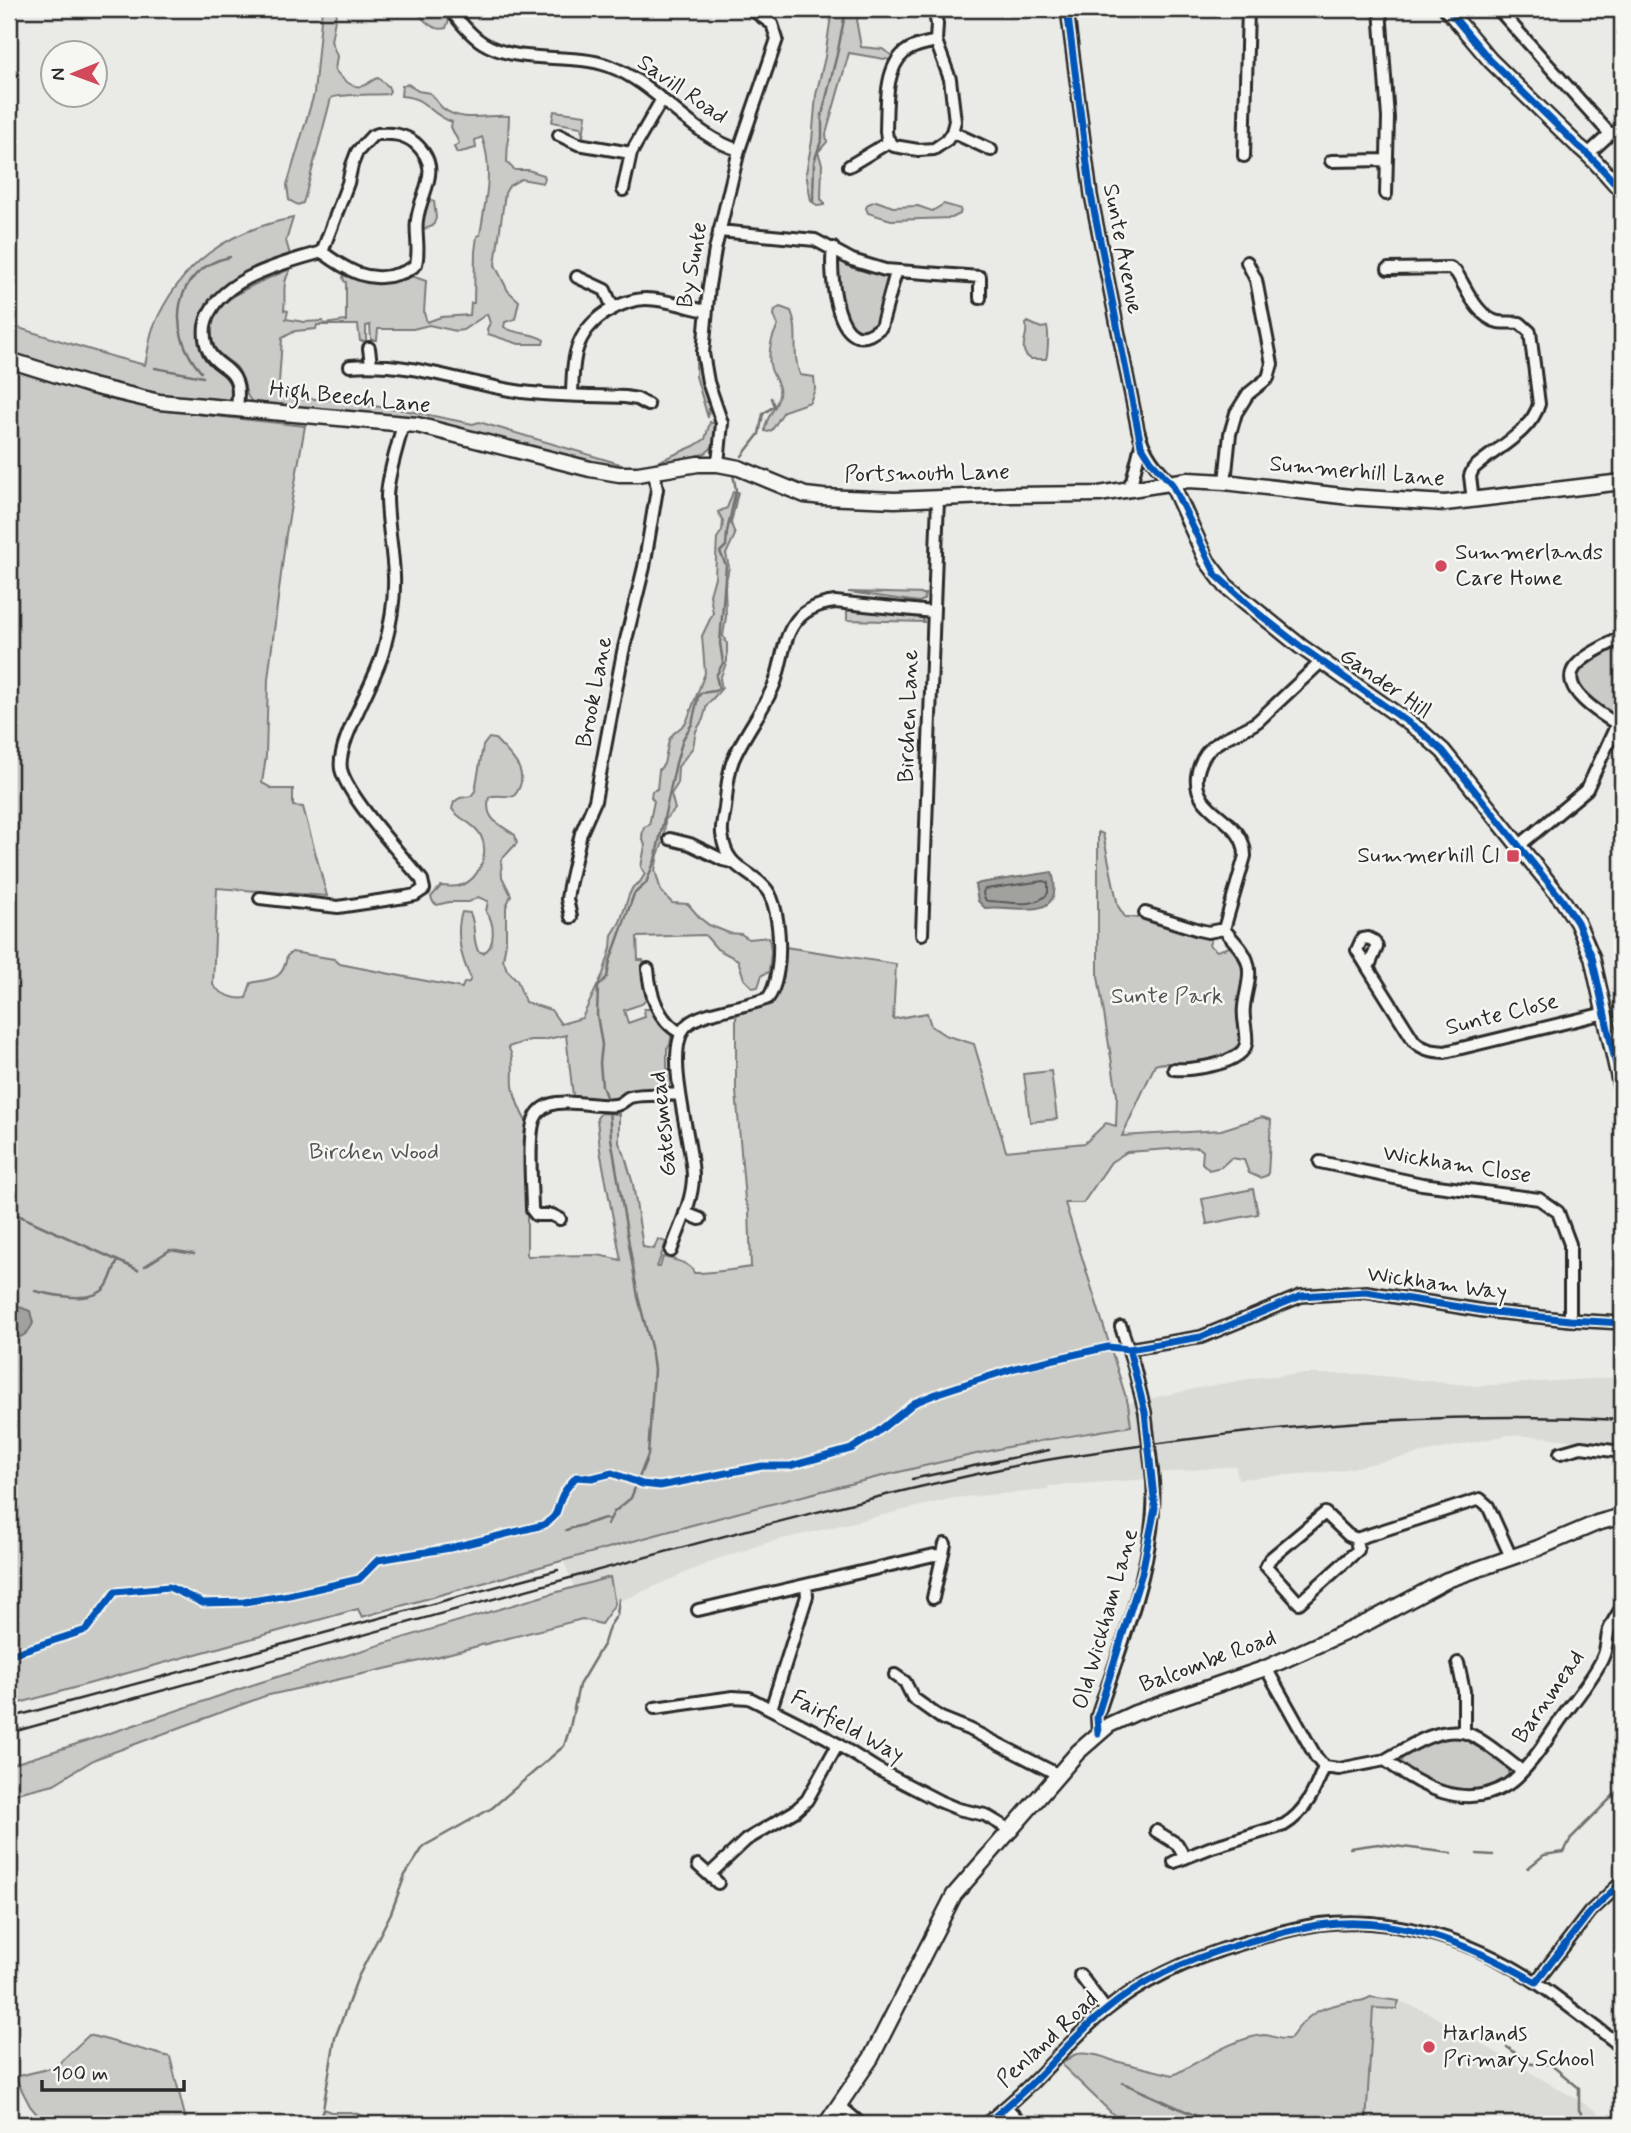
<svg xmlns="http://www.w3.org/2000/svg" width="1631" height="2133" font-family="Mynerve,sans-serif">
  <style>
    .built { fill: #dadad6 }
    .green { fill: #cacac7; stroke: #7a7a79; stroke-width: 2 }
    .water { fill: #a1a19e; stroke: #727270; stroke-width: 2 }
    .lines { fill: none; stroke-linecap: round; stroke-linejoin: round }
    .shore { stroke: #5a5a59; stroke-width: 2 }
    .stream { stroke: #727270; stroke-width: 2.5 }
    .street-casing { stroke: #2b2b2b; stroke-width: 16 }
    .secondary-casing { stroke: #2b2b2b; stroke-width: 19 }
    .street { stroke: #f6f6f2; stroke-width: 10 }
    .secondary { stroke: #f6f6f2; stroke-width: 14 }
    .rail { stroke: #2b2b2b; stroke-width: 2.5 }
    .street-bridge-casing { stroke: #2b2b2b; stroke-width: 16; stroke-linecap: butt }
    .street-bridge { stroke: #f6f6f2; stroke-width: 10 }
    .cycleway-casing { stroke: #f6f6f2; stroke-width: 11 }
    .cycleway { stroke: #0057b8; stroke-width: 7 }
    .poi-dot { fill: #d1495b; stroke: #f6f6f2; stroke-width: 2.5 }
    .labels { text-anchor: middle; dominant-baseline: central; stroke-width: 5; stroke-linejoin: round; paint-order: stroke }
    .street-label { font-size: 23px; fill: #2b2b2b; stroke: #f6f6f2 }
    .poi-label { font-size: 23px; fill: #2b2b2b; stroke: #f6f6f2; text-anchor: start }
    .park-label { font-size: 23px; fill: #535352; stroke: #f6f6f2 }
  </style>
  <rect width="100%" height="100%" fill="#eaeae6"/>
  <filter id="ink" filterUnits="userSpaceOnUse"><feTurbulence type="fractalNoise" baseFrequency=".0143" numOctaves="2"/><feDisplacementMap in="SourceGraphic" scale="14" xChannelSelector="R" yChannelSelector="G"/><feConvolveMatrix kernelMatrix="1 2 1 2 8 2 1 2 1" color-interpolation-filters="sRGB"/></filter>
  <g filter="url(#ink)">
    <path class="built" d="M1302 1374H1363L1476 1386 1622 1377V1447L1545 1437 1508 1435 1337 1471 1238 1479 1236 1466 1158 1473 1149 1479 1048 1486V1490L954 1498 766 1543 717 1559 623 1600 583 1609 554 1537 1026 1426 1203 1387 1261 1377Z
      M1399 2001 1427 2012 1595 2110 1605 2124H1366L1373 2007 1396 2009Z"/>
    <path class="green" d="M322 9H337L331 41 337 56 335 70C342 79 354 92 367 84 371 81 374 79 378 78L388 86 390 91 388 94C377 95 337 94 331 98L306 193 303 203 298 205 289 200 287 185 314 94Z
      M415 9H443L449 20 446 28C433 32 422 19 415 9Z
      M832 9H858L857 25 861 47 882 49 893 56 890 60 849 53 826 134 827 142 818 152 822 164 821 199 824 202V205L818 206 811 201 806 173 812 141 816 95 825 57Z
      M408 84 418 91 430 93C435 98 438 105 444 109 462 123 489 114 509 116L507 163 515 170H528L544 175 545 179 543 183 521 179 509 186 505 193 495 265 508 291 519 301 515 319 505 322 504 327C516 335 533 332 544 340L543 344H519L488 334 487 329 490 323 487 314 463 330 456 331 429 325 413 329H378L377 340H371L370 325 366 326V341H360L358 325H317L316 329 295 331 282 338 278 398 356 400 357 404 404 410 473 424 479 422 620 464 612 465 256 404C242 398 247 380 237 368 230 360 219 357 214 346 196 302 260 282 288 270L289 267 290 271C281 283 286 297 284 310L288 311 286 319 304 322 323 321 324 324 346 321V282L344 281 343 277 347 273C368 288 387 285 409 275L426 281 424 313 427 322 441 317 470 315 471 303H474L475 252 477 236 480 235C485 202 494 170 482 137L475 140 476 148 457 153 454 147 459 143 451 127 452 122C428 114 427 97 401 96L402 86Z
      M554 111 586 115 583 137 581 127 552 122Z
      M428 200 434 201 436 218 433 226 421 230V221Z
      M876 201 893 207 918 206 932 211 944 204 961 209 960 214 952 218 891 220 868 213 866 208 868 204Z
      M293 218 286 241 291 258C244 276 215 276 200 330L231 381 234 393 229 401 224 404 146 394 9 352V325L114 357 145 365C148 353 149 339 153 328 180 263 227 231 293 218Z
      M840 261 888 278 890 281 883 313 875 327 865 330 851 327 844 315 837 267Z
      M780 307 791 311C800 332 791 352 800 375L814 377 815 389 810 402 784 411 772 430 768 432 765 431C765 416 777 410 779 395 781 386 774 378 771 369 767 356 771 337 778 326L774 315 775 310Z
      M1028 322 1041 328 1047 327C1049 333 1048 353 1046 359H1031C1016 351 1029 337 1026 324Z
      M696 351H699L710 398 708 418 696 376Z
      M9 368 116 401 168 411 305 426 286 534 268 679 266 756 262 783 273 789H293V806L303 807 327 896 217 888 213 985C220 994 235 1000 246 998L251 983C272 978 283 981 287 956L292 952 334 959 340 964 462 988 464 983 469 982 471 978C461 959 455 933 462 912L470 913C476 925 472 938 478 951L483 953C496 947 495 922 486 912L488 901 478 897 469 902H449L437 905 433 902 431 897 441 886C446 886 453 887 458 886 478 882 490 854 481 836 475 823 459 820 452 809L454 802 460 798 471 796 475 791 483 746 489 738 495 739C511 756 533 773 514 796 505 797 496 794 489 797 484 820 499 824 515 835L517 843 501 860 502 877 511 895 506 907V943L503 959 507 970 517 980 525 1002 551 1010 561 1024 582 1018 603 974 611 948 612 935 620 922 629 895 633 887 640 882 645 874 641 867 645 846 642 836 644 827 649 825 654 801 651 797 652 791 657 789 659 770 664 764 669 740 673 734 686 723 705 673 702 636 713 613 710 595 715 577 717 538 722 531 723 521 718 512 727 508 733 492H738L731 523 735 535 726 554 729 567 725 586 726 617 723 636 727 643V661L720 679 722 688 707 705 703 719 696 731 693 747 678 767 677 785 671 794 675 809 665 820 664 840 658 855 655 870 661 891 672 903 688 904 700 918 709 925 729 933 741 934 749 939 769 937 771 951 769 972 762 975 758 987 753 988 744 979 738 960 717 949 705 935 637 937 638 960H643L648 998 642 1004 624 1010 628 1023 645 1017 644 1009H655L672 1031 670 1045 667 1048V1068L671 1071V1082L668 1087 638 1089 612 1102 573 1096 566 1035 543 1040H530L508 1047C515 1057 512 1073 513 1086 515 1100 520 1111 527 1123V1256L598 1255 621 1260 600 1150 597 1118 601 1113 619 1114V1143L624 1153 633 1184 643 1247 654 1249 658 1239 666 1242 657 1267H660L663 1257C674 1260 690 1262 694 1273 714 1273 731 1270 751 1267L749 1210 745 1200 736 1091V1018L737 1014 763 1007 777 995 782 965 785 964V947L896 964 893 1019 927 1013 931 1026 945 1035 974 1044 1006 1151 1085 1143 1106 1123 1116 1126 1117 1095 1098 976V832L1103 834 1118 906 1125 917C1155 916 1183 932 1213 935L1209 945 1217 951 1233 946 1244 966C1244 981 1240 995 1239 1010 1239 1020 1241 1028 1242 1037 1243 1058 1209 1064 1194 1065 1181 1066 1167 1060 1155 1065L1122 1136 1221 1130 1262 1117 1271 1120 1268 1175 1260 1178 1249 1173 1244 1160 1231 1158 1221 1167 1209 1170 1202 1163 1203 1151 1198 1147 1127 1152 1111 1162 1083 1203H1065L1128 1404 1131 1426C1085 1434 1039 1440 994 1450 782 1497 572 1558 362 1617L358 1609 9 1706Z
      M710 422 717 425C716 437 716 447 704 454L648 466 694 446 705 439Z
      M848 592 925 594 924 600 919 602Z
      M847 609 922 618 924 622 847 620Z
      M1622 640V704L1618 715 1613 717 1593 706 1577 684 1575 675 1580 666Z
      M1051 1071 1057 1119 1030 1122 1024 1074Z
      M1253 1189 1258 1214 1207 1224 1202 1199Z
      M610 1577 615 1604 601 1624 582 1619 420 1661 265 1696 95 1759 54 1784 9 1795V1765C91 1741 171 1712 252 1685 371 1647 490 1611 610 1577Z
      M1446 1737H1464L1508 1766 1510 1776 1506 1782 1474 1794 1436 1786 1402 1769 1401 1757 1406 1752Z
      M1370 1997 1399 2001 1396 2009 1373 2008 1366 2124H1123L1063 2066V2063C1067 2060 1070 2057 1074 2055 1083 2051 1103 2056 1111 2060L1173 2075C1199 2062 1235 2037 1264 2035 1273 2035 1276 2040 1290 2039 1307 2014 1319 2007 1349 2002 1357 2001 1364 2002 1370 1997Z
      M89 2035 170 2057 187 2124H45L30 2106 15 2077 55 2067Z
      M323 2109 331 2112H351L391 2124H317Z"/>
    <path class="water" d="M1052 872C1067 925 1014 904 985 908L978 901 975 885 980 883Z
      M12 1304 30 1311 33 1323C29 1333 20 1341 9 1337V1305Z"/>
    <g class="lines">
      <path class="shore" d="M1044 881 1048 883V893C1036 910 1006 901 987 901L984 898 983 892 985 889Z"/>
      <path class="stream" d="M813 201 814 162 822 138V115L838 50 846 9
        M155 368 203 377
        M201 372C165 331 172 269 230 257
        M742 456 759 434 763 414 774 406 771 398
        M608 1102 602 1086 600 1063 602 1045 597 1015 598 987 607 977 610 961 634 894 646 883 655 860 676 763 683 739 692 724 698 697 701 693 715 691 719 688 716 676 723 663 720 643 726 565 720 552 726 546 727 532 736 490 733 474
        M9 1211 138 1270
        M145 1266 170 1250 194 1254
        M35 1291C52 1295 91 1304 105 1288 111 1281 112 1271 117 1263
        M607 1525 614 1512 631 1498 648 1455 654 1370 651 1347 638 1297 611 1138 609 1109
        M566 1530 605 1518 608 1520
        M1350 1848 1378 1844 1451 1853
        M1477 1854 1493 1855
        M1528 1868 1544 1855 1564 1852 1571 1838 1622 1787V1770
        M1507 2047 1531 2064H1550L1579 2088V2110L1588 2124
        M1123 2083 1214 2124
        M317 2124 323 2109 335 2038 358 1977 391 1913 405 1875 424 1846 492 1808 564 1746 570 1727 579 1685 604 1643 609 1627 617 1615 619 1599"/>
      <defs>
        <path id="street" d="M450 9C459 21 470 35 483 43 518 65 570 52 609 66 658 84 689 135 739 150
          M934 9 937 24 936 41 950 79 955 121 952 132 947 140 934 149 918 150 894 146 887 138 886 131C887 107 884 69 905 52 913 45 926 44 936 41
          M1067 9 1091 195 1138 430C1144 453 1156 467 1172 484
          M1380 9 1388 118 1386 194
          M1498 9 1610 134
          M952 132 991 150
          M378 134C392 133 404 134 415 143 444 169 421 190 417 220 415 234 420 249 416 264 411 270 405 272 398 274 368 284 345 269 322 252L348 183 352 165 357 152 372 136Z
          M559 135 578 144 631 153
          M1588 154 1610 134 1622 130
          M1244 156 1248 9
          M1331 161 1387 160
          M849 166 889 142
          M623 190 631 153 662 99
          M719 231 815 240 852 260 885 270 980 277V298
          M833 248C829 273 837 366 881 327L896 272
          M1388 269 1450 268 1456 272C1467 289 1477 317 1498 322 1505 323 1513 322 1520 323L1530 332 1539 404C1531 433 1494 449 1473 469L1470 476 1473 501
          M577 277 605 290 613 308
          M369 348 371 364
          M350 366C409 361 460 382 516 391 552 397 590 395 625 397L637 399 648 405
          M572 394C573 359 574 334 605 313 618 305 632 299 646 299 666 299 686 307 706 311
          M237 410C238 395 241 381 228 370 221 364 214 361 209 352 205 344 204 335 205 326 213 280 283 263 322 252
          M718 464 722 423 708 382 703 353 709 286 715 250 739 150 777 39 772 24 751 9
          M1225 482 1230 434 1236 413 1248 394 1268 378 1272 364 1256 280 1247 262
          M1125 490 1132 481 1141 445
          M1622 637C1608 645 1585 654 1575 667 1558 689 1602 715 1617 724L1622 713
          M670 839 690 844 723 860 732 862
          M1520 845 1587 789 1617 724
          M260 898 338 907 405 897 415 895 424 889 422 880C402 856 347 796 341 769 336 742 377 680 384 649 390 627 395 599 394 576 393 549 387 523 387 496 388 472 398 447 403 423
          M1145 913 1199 930 1208 932 1224 929C1232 940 1245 950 1248 964 1252 977 1245 993 1244 1007 1242 1019 1248 1033 1246 1044 1242 1064 1190 1071 1174 1069
          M571 917 567 899 569 886 581 833 595 801 623 652 644 567 657 489 654 472
          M1224 929 1245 856C1245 817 1193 815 1197 776 1199 765 1203 755 1211 748 1224 735 1244 732 1258 721L1321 662
          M922 934 938 499
          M1368 938 1374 941 1377 947 1368 968 1357 950 1362 939Z
          M1368 968 1414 1041C1423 1050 1432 1051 1445 1052L1605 1013
          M648 969C650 994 658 1021 681 1033
          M1320 1162 1422 1184 1539 1199 1558 1212 1570 1244V1320
          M685 1213 700 1219
          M560 1219 552 1215H536L532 1210C532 1189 527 1135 535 1118 548 1090 592 1109 616 1105 622 1104 625 1099 630 1097 645 1093 664 1096 679 1094
          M671 1251C679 1228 692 1203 693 1178 694 1145 661 1050 687 1025 700 1011 748 1007 768 998 784 978 782 910 767 890 750 868 726 871 722 834 721 825 724 816 725 808 727 792 727 775 733 760 744 734 763 711 774 685 782 666 782 641 794 624 803 610 819 604 835 602L933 612
          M1121 1327 1134 1367 1145 1412
          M1129 1349 1201 1337 1301 1296 1366 1292 1484 1311 1570 1320 1622 1323
          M1560 1453 1581 1447 1622 1452
          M1356 1539 1348 1535 1325 1513 1270 1559 1266 1566 1299 1603 1358 1550 1356 1539 1480 1499 1488 1506 1511 1557
          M933 1598 945 1544
          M698 1610 934 1555 942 1556
          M1458 1663 1464 1691V1732
          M1266 1668 1316 1757 1324 1767 1339 1769 1385 1760C1420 1787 1465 1811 1507 1785 1527 1772 1548 1738 1561 1719 1574 1701 1595 1676 1603 1657 1607 1649 1606 1639 1609 1630 1612 1622 1618 1614 1622 1607
          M895 1675 905 1682 913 1698 941 1718 971 1730 1059 1775
          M655 1708 733 1697 749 1698 826 1737 877 1769 939 1801 958 1809 985 1815 1012 1831
          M771 1709 807 1596 806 1585
          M1098 1733 1097 1717C1121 1645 1162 1546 1152 1471
          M1385 1760C1407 1748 1435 1728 1462 1732 1478 1734 1508 1761 1522 1771
          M1156 1831 1177 1844 1185 1858
          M1174 1862 1212 1847 1284 1825C1306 1812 1315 1790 1324 1767
          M698 1865 718 1883
          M710 1874 746 1840 795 1811 807 1800 838 1744
          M1080 1975 1106 2010
          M1536 1982 1590 1912 1622 1882
          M840 2106 861 2124
          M1006 2107 1022 2124
          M986 2124C1002 2110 1018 2097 1033 2082 1057 2058 1079 2032 1105 2011 1145 1978 1193 1958 1243 1943 1268 1935 1293 1928 1320 1924 1394 1915 1476 1941 1537 1983 1563 2001 1588 2021 1614 2041L1622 2050"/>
        <path id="secondary" d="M1447 9 1490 60 1578 146C1594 158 1608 176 1622 191
          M9 360 92 386 159 402 417 425 590 469 619 474H638L698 464H718L739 468 805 495 823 497 895 500 1010 495 1099 494 1188 480 1225 482 1350 497 1445 503 1622 482
          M1172 484 1207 561 1226 586 1300 646 1419 730 1443 751 1563 901 1577 922 1592 957 1622 1092
          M826 2124 871 2058 954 1895 1078 1752 1109 1725 1135 1713 1266 1668 1368 1622 1447 1580 1538 1548 1597 1523 1622 1516"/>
      </defs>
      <use href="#street" class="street-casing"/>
      <use href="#secondary" class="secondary-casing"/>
      <use href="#street" class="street"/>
      <use href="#secondary" class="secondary"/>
      <path class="rail" d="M912 1479 1049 1450
        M9 1718 558 1570
        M9 1733C198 1681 387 1628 577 1576 723 1536 870 1496 1019 1465 1071 1455 1123 1448 1175 1441 1323 1421 1474 1412 1622 1420"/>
      <defs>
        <path id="street-bridge" d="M1145 1412 1152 1471"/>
      </defs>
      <use href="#street-bridge" class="street-bridge-casing"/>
      <use href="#street-bridge" class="street-bridge"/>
      <defs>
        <path id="cycleway" d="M1067 9 1091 195 1141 445 1151 461 1172 484 1216 575 1259 614 1300 646 1419 730 1443 751 1563 901 1577 922 1592 957 1622 1092
          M1447 9 1490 60 1578 146C1594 158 1608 176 1622 191
          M9 1655 86 1630 115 1592 169 1587 203 1603 244 1602 289 1595 359 1579 378 1560 450 1548 543 1525C560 1515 555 1512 562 1496 565 1489 571 1483 576 1477L592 1478 612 1473 642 1484 660 1486 762 1466H790L851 1449 875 1434 914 1403 941 1392 1015 1368 1108 1347 1129 1349 1201 1337 1301 1296 1366 1292 1484 1311 1570 1320 1622 1323
          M1098 1733 1097 1717 1142 1573 1155 1508 1145 1412 1129 1349
          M986 2124C1002 2110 1018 2097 1033 2082 1057 2058 1078 2032 1105 2011 1143 1979 1189 1959 1237 1945 1264 1937 1291 1929 1319 1925 1396 1914 1470 1944 1536 1982L1590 1912 1622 1882"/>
      </defs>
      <use href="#cycleway" class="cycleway-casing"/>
      <use href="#cycleway" class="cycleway"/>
    </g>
  </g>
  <g class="poi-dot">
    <circle cx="1441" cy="566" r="7"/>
    <rect x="1506" y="849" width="14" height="14" rx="3.5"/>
    <circle cx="1429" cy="2047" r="7"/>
  </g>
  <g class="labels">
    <g class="street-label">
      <text transform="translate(682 90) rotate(35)">Savill Road</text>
      <text transform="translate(1122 249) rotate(79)">Sunte Avenue</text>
      <text transform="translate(693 265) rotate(-80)">By Sunte</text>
      <text transform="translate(350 398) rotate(6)">High Beech Lane</text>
      <text transform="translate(1357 472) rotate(5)">Summerhill Lane</text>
      <text transform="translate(927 474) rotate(-1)">Portsmouth Lane</text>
      <text transform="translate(1385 684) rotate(35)">Gander Hill</text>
      <text transform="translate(595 692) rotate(-79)">Brook Lane</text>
      <text transform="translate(909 716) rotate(-88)">Birchen Lane</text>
      <text transform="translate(1502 1015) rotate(-14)">Sunte Close</text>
      <text transform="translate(664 1124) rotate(-96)">Gatesmead</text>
      <text transform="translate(1457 1165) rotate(9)">Wickham Close</text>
      <text transform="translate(1437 1284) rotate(8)">Wickham Way</text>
      <text transform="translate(1106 1619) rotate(-74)">Old Wickham Lane</text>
      <text transform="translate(1208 1662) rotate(-20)">Balcombe Road</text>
      <text transform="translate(1549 1697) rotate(-55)">Barnmead</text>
      <text transform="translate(847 1727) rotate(29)">Fairfield Way</text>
      <text transform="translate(1048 2040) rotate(-43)">Penland Road</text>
    </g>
    <g class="poi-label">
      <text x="1455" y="553">Summerlands<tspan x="1455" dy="26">Care Home</tspan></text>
      <text x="1499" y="856" text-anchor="end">Summerhill Cl</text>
      <text x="1443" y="2034">Harlands<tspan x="1443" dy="26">Primary School</tspan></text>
    </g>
    <g class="park-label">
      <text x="1167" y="997">Sunte Park</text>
      <text x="374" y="1153">Birchen Wood</text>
    </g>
  </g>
  <rect width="1631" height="2133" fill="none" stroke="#f6f6f2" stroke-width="35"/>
  <rect x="18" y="18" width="1596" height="2098" fill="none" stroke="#2b2b2b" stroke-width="2.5" filter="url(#ink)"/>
  <g transform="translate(74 74) rotate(269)"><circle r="33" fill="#f6f6f2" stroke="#a5a5a2" stroke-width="2"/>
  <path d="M0-5L12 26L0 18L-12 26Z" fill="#d1495b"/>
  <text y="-10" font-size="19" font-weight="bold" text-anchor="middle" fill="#2b2b2b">N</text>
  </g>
  <path d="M42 2080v10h142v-10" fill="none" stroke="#2b2b2b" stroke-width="3.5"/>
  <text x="52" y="2080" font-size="21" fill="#2b2b2b" stroke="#f6f6f2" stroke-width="5" paint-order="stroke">100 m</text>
</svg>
